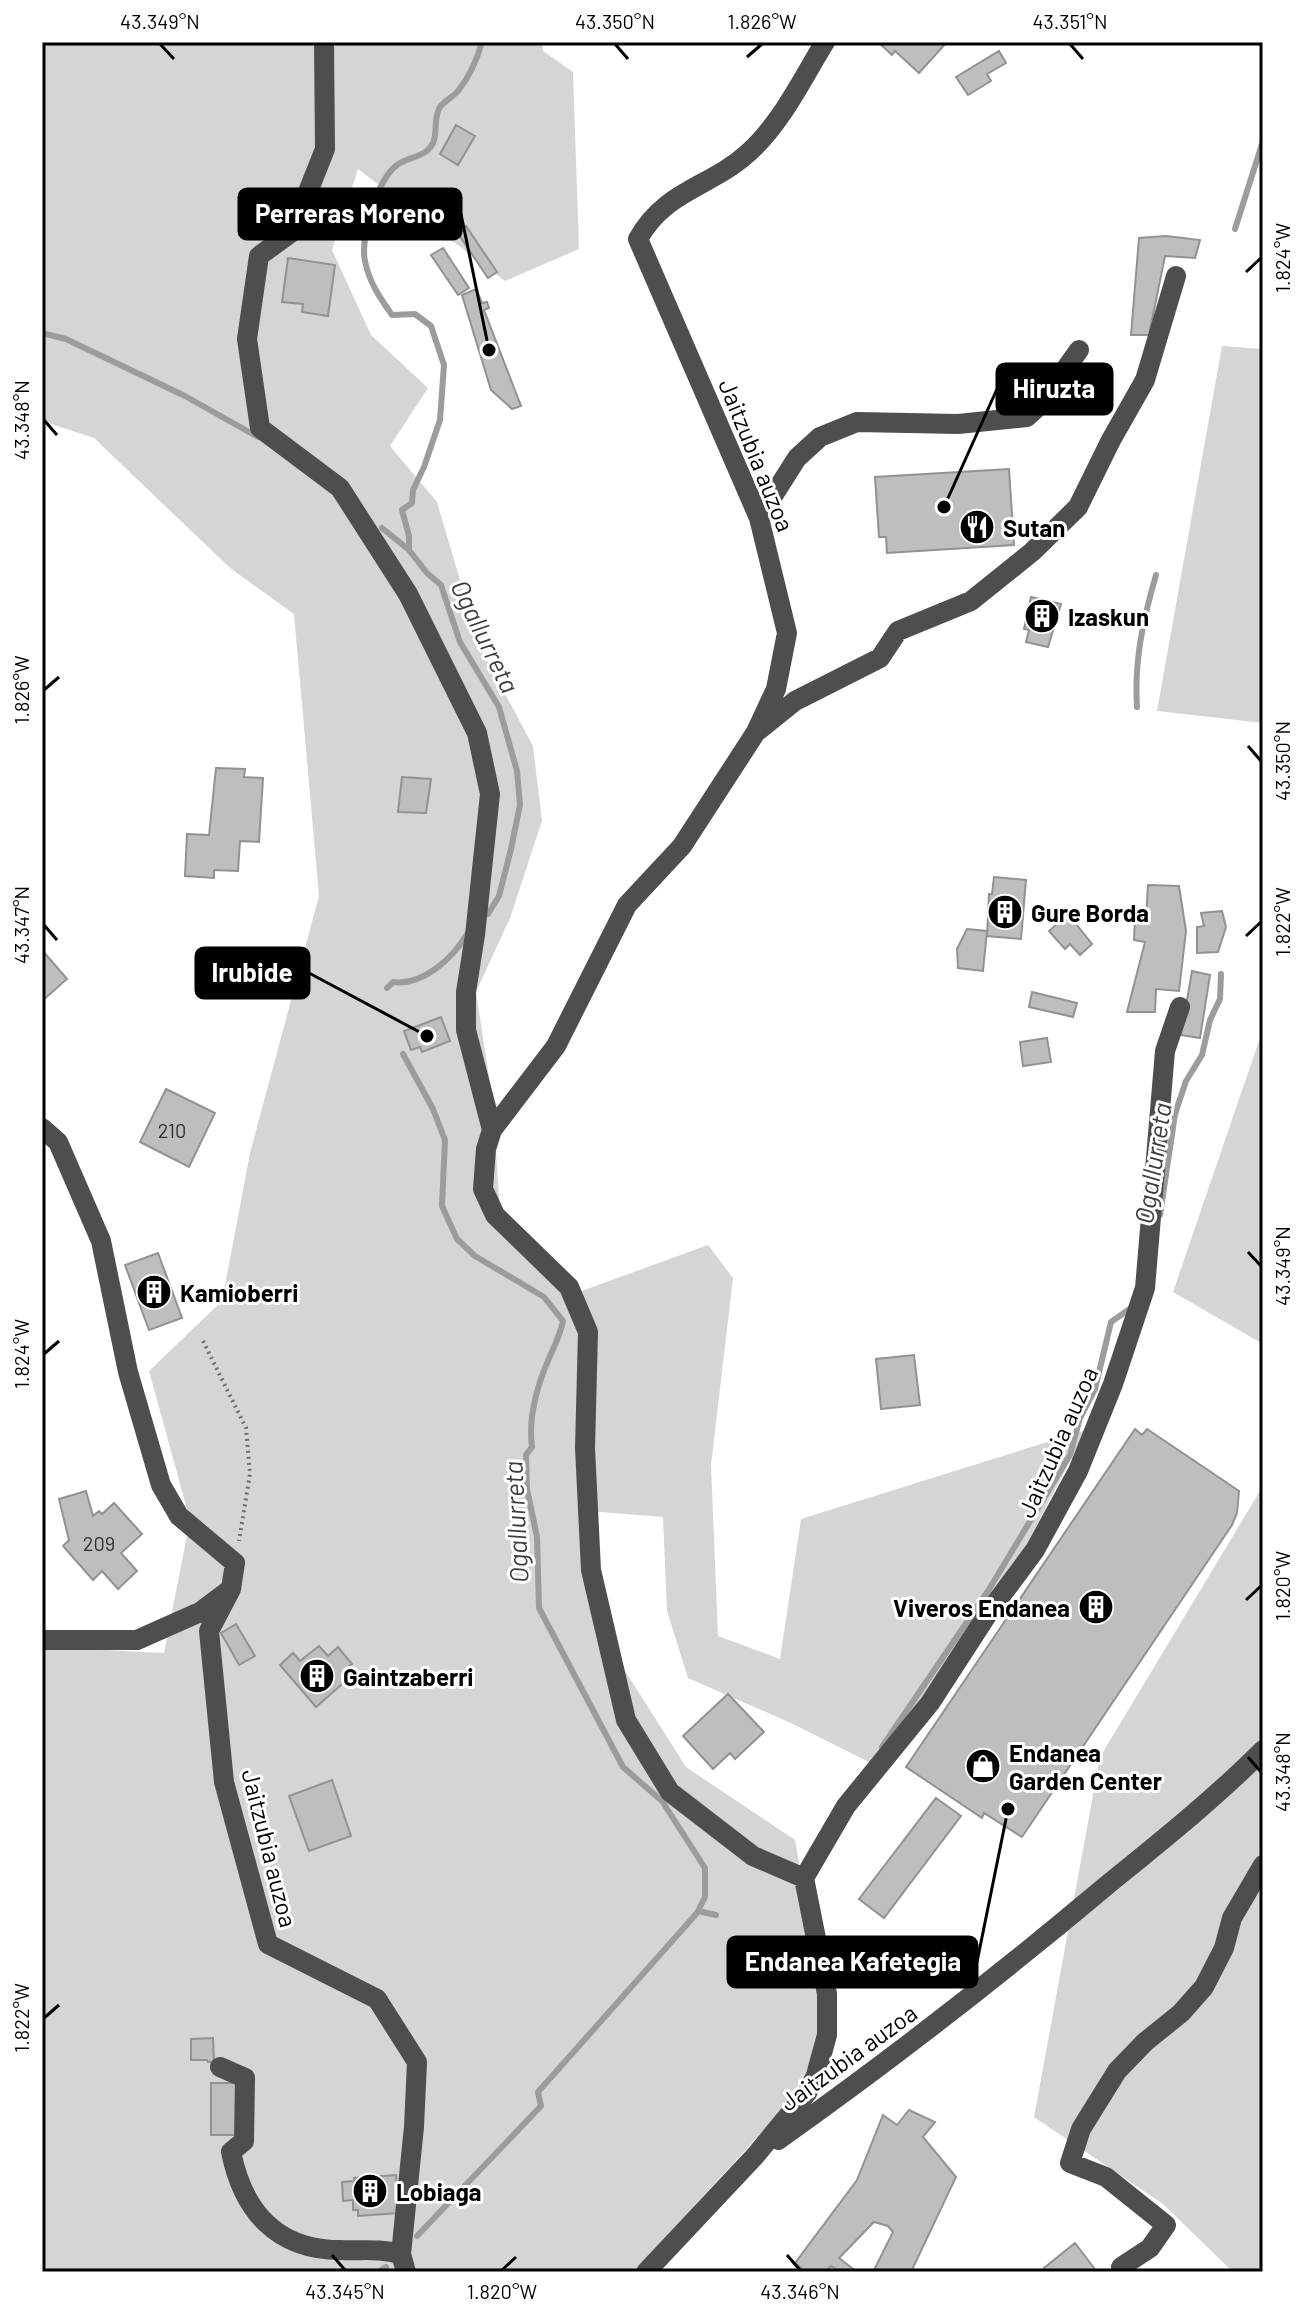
<svg xmlns="http://www.w3.org/2000/svg" width="1305" height="2314" font-family="Barlow,sans-serif">
  <style>
    .green { fill: #d5d5d5 }
    .lines { fill: none; stroke-linecap: round; stroke-linejoin: round }
    .stream { stroke: #9c9c9c; stroke-width: 6 }
    .building { fill: #bebebe; stroke: #929292; stroke-width: 2 }
    .path { stroke: #707070; stroke-width: 4; stroke-dasharray: 2 4; stroke-linecap: butt }
    .minor { stroke: #4e4e4e; stroke-width: 20 }
    .ticks { fill: none; stroke: #000; stroke-width: 3 }
    .labels { text-anchor: middle; dominant-baseline: central; stroke-width: 6; stroke-linejoin: round; paint-order: stroke }
    .number-label { font-size: 20px; fill: #303030 }
    .street-label { font-size: 24px; fill: #000; stroke: #fff }
    .poi-label { font-size: 24px; font-weight: bold; fill: #000; stroke: #fff; text-anchor: start }
    .water-label { font-size: 26px; font-style: italic; fill: #3d3d3d; stroke: #fff }
    .leader { fill: none; stroke: #000; stroke-width: 3 }
    .callout-dot { fill: #000; stroke: #fff; stroke-width: 3 }
    .callout { fill: #000; stroke: #000; stroke-width: 3 }
    .callout-label { font-size: 26px; text-anchor: middle; font-weight: bold; fill: #fff }
    .neatline { fill: none; stroke: #000; stroke-width: 3 }
    .ticks-label { font-size: 20px; text-anchor: middle; fill: #000 }
  </style>
  <rect width="100%" height="100%" fill="#fff"/>
  <path class="green" d="M42 42H542L543 51 573 72 579 249 505 281 358 169 332 250 371 335 428 388 390 446 437 502 479 645 533 746 542 821 510 918 476 992 493 1103 500 1214 568 1296 708 1245 733 1278 711 1465 718 1636 780 1659 801 1519 1086 1430 1023 1551 875 1765 791 1723 688 1678 667 1611 663 1517 588 1511 596 1625 686 1767 795 1840 821 1985 818 2049 788 2104 633 2272H42V1647L164 1653 190 1520 149 1371 222 1301 250 1153 319 896 294 614 230 568 94 438 42 421Z
    M1222 346 1263 349V723L1157 711Z
    M1263 1029V1344L1173 1292Z
    M1263 1486V2272H1233L1163 2204 1034 2117 1100 1757Z"/>
  <g class="lines">
    <path class="stream" d="M482 42C477 60 470 76 458 91 453 97 444 101 440 107 433 118 438 132 433 143 426 158 408 156 397 165 377 180 360 237 365 261 369 282 380 298 392 315L415 314 431 326 444 365 440 420 424 467 413 490 412 503 402 510 409 536V550L427 573 441 585 460 642 499 707 517 771 520 805 511 849 499 896 488 914
      M1235 229 1263 141
      M42 333 66 339 185 396 258 437
      M382 528 409 550
      M1137 707C1134 661 1143 620 1156 575
      M387 988 393 982C423 986 453 958 467 934
      M403 1054 433 1109 445 1140 442 1206 457 1239 475 1256 544 1297 563 1321C560 1335 556 1343 550 1356 538 1383 528 1417 532 1447L526 1455 527 1489 537 1537 539 1608 623 1767 662 1801 705 1868V1897L697 1913 538 2092 541 2106 417 2236
      M1160 1215 1175 1114 1186 1081 1202 1055 1210 1020 1220 999 1221 974
      M882 1747 988 1591 1070 1455 1080 1418 1095 1389 1111 1322 1131 1308
      M698 1911 716 1915
      M378 2272 386 2267"/>
  </g>
  <path class="building" d="M878 42H947L919 73 895 51 892 55Z
    M999 51 1006 63 987 74 991 81 968 95 956 77Z
    M456 125 475 136 458 165 440 154Z
    M466 226 497 272 488 278 457 232Z
    M1166 236 1200 240 1195 258 1165 256 1149 335H1131L1139 238Z
    M443 248 469 288 458 295 431 255Z
    M288 258 335 265 328 316 302 312 303 304 282 302Z
    M476 289 482 303 487 302 489 308 484 310 521 406 512 409 491 390 462 295Z
    M1009 469 1014 545 887 553 886 537H879L875 477Z
    M1031 597 1061 604 1048 647 1026 642 1029 630 1024 629Z
    M216 768 245 769 244 777 263 778 259 842 240 841 238 871 214 870V878L185 876 187 834 209 835Z
    M402 777 431 779 426 813 398 812Z
    M994 877 1026 880 1021 939 987 936 989 894H992Z
    M1148 885 1179 886 1186 931 1179 991 1156 989 1155 1012H1127L1145 942 1134 940 1135 917 1146 918Z
    M1222 911 1226 927 1218 952 1197 953V927L1204 926 1201 913Z
    M1068 914 1092 944 1080 955 1070 944 1065 949 1049 931Z
    M967 929 987 931 983 971 958 968 957 949Z
    M42 950 67 979 42 1001Z
    M1192 971 1210 975 1200 1038 1181 1035Z
    M1032 992 1077 1003 1073 1017 1029 1007Z
    M441 1017 450 1041 422 1052 420 1047 411 1050 404 1031Z
    M1047 1038 1051 1062 1023 1066 1020 1042Z
    M166 1089 215 1113 189 1167 140 1142Z
    M158 1253 182 1318 149 1330 125 1265Z
    M914 1355 920 1405 881 1409 876 1359Z
    M1135 1429 1142 1435 1147 1429 1239 1491 1237 1513 1232 1525 1022 1837 984 1813 982 1818 906 1767Z
    M86 1491 93 1516 99 1511 102 1514 114 1503 142 1534 121 1553 137 1571 118 1589 102 1571 93 1580 63 1546 69 1540 59 1499Z
    M236 1624 255 1656 239 1665 221 1633Z
    M319 1646 328 1656 338 1647 352 1664 342 1672 348 1679 316 1707 280 1665 293 1653 300 1661Z
    M728 1694 764 1732 735 1759 730 1753 713 1769 683 1736Z
    M332 1780 351 1836 309 1851 289 1796Z
    M936 1798 961 1816 884 1918 859 1899Z
    M213 2038 214 2062H208L207 2060H191V2039Z
    M211 2083H239V2135H211Z
    M909 2110 935 2122 923 2137 956 2177 911 2272H873L893 2232 888 2226 874 2222 839 2258 857 2272H840L831 2266 826 2272H806L795 2263 857 2180 883 2115 897 2125Z
    M396 2175 399 2213 358 2216V2210H353V2200L343 2201 342 2182 355 2181 354 2178Z
    M1075 2243 1097 2272H1047L1044 2268Z"/>
  <g class="lines">
    <path class="path" d="M203 1341 246 1428 250 1474 239 1541"/>
    <path class="minor" d="M324 42 325 149 292 232 259 256 247 339 260 428 340 488 408 594 477 733 490 794 475 935 466 992V1030L492 1130 486 1149 483 1189 495 1215 569 1287 588 1332 585 1448 591 1570 626 1720 670 1792 753 1856 804 1878 827 1994V2035L816 2075 807 2093 755 2156 646 2272
      M759 518 797 458 820 437 857 422 958 424 1027 417 1039 406 1079 350
      M759 730 795 701 880 658 898 631 971 601 1032 552 1078 507 1111 440 1145 380 1176 276
      M42 1128 58 1142 101 1241 128 1372 161 1485 179 1516 235 1563 231 1589 209 1631 224 1782 268 1944 377 1999 417 2062 414 2127 401 2254 406 2272
      M492 1130 556 1046 627 905 682 846 756 732 776 689 787 633 759 518 638 239C665 190 711 187 748 153 781 124 802 79 825 42
      M42 1640H137L200 1612 228 1591
      M804 1878 846 1806 930 1703 989 1612 1035 1550 1078 1471 1113 1384 1145 1288 1165 1051 1180 1007
      M220 2067 245 2078 244 2141 231 2152C243 2211 277 2250 340 2250 363 2251 378 2248 401 2254
      M778 2140C891 2060 1000 1975 1106 1886 1160 1842 1214 1799 1263 1750
      M1121 2267 1150 2248 1166 2225 1106 2177 1070 2163 1081 2129 1117 2071 1145 2042 1181 2013 1204 1987 1224 1948 1232 1918 1263 1865"/>
  </g>
  <path class="ticks" d="M160 44 174 59M615 44 628 59M1070 44 1083 59M747 57 762 44M1246 272 1261 258M44 420 57 435M44 690 59 677M1248 746 1261 761M44 925 57 940M1246 936 1261 922M1248 1252 1261 1266M44 1354 59 1341M1246 1600 1261 1586M1248 1757 1261 1772M44 2018 59 2005M332 2255 345 2270M787 2255 800 2270M502 2270 516 2257"/>
  <defs>
    <symbol id="restaurant-disc" viewBox="-11 -11 22 22"><circle r="9.5" fill="#000" stroke="#fff"/><path d="M-5-6h1v4h1v-4h1v4h1v-4h1v5L-1.5 .5V6h-2V.5L-5-1ZM5-6V6H3V1.5H1.5Q1.5-4 5-6Z" fill="#fff"/></symbol>
    <symbol id="building-disc" viewBox="-11 -11 22 22"><circle r="9.5" fill="#000" stroke="#fff"/><path d="M-4-6H4V6H1V3H-1V6H-4ZM-2.5-4.3h1.7v1.8h-1.7ZM.8-4.3h1.7v1.8H.8ZM-2.5-1h1.7V.8h-1.7ZM.8-1h1.7V.8H.8Z" fill="#fff"/></symbol>
    <symbol id="shop-disc" viewBox="-11 -11 22 22"><circle r="9.5" fill="#000" stroke="#fff"/><path d="M-5-2.5h2.3a2.7 3.5 0 0 1 5.4 0H5L5.5 6h-11ZM-1.5-2.5h3a1.5 2.3 0 0 0-3 0Z" fill="#fff"/></symbol>
  </defs>
  <g fill-rule="evenodd">
    <use href="#restaurant-disc" x="957" y="507" width="40" height="40"/>
    <use href="#building-disc" x="1022" y="596" width="40" height="40"/>
    <use href="#building-disc" x="985" y="892" width="40" height="40"/>
    <use href="#building-disc" x="134" y="1272" width="40" height="40"/>
    <use href="#building-disc" x="1076" y="1587" width="40" height="40"/>
    <use href="#building-disc" x="297" y="1656" width="40" height="40"/>
    <use href="#shop-disc" x="963" y="1746" width="40" height="40"/>
    <use href="#building-disc" x="350" y="2171" width="40" height="40"/>
  </g>
  <g class="labels">
    <g class="number-label">
      <text x="172" y="1130">210</text>
      <text x="99" y="1543">209</text>
    </g>
    <g class="street-label">
      <text transform="translate(757 455) rotate(68)">Jaitzubia auzoa</text>
      <text transform="translate(1057 1442) rotate(-66)">Jaitzubia auzoa</text>
      <text transform="translate(270 1848) rotate(76)">Jaitzubia auzoa</text>
      <text transform="translate(848 2057) rotate(-36)">Jaitzubia auzoa</text>
    </g>
    <g class="poi-label">
      <text x="1003" y="527">Sutan</text>
      <text x="1068" y="616">Izaskun</text>
      <text x="1031" y="912">Gure Borda</text>
      <text x="180" y="1292">Kamioberri</text>
      <text x="1070" y="1607" text-anchor="end">Viveros Endanea</text>
      <text x="343" y="1676">Gaintzaberri</text>
      <text x="1009" y="1752">Endanea<tspan x="1009" dy="28">Garden Center</tspan></text>
      <text x="396" y="2191">Lobiaga</text>
    </g>
    <g class="water-label">
      <text transform="translate(486 636) rotate(64)">Ogallurreta</text>
      <text transform="translate(1152 1163) rotate(-81)">Ogallurreta</text>
      <text transform="translate(515 1522) rotate(-93)">Ogallurreta</text>
    </g>
  </g>
  <path class="leader" d="M489 350L461 214M944 507L997 389M427 1036L309 973M1008 1809L977 1962"/>
  <g class="callout-dot">
    <circle cx="489" cy="350" r="8"/>
    <circle cx="944" cy="507" r="8"/>
    <circle cx="427" cy="1036" r="8"/>
    <circle cx="1008" cy="1809" r="8"/>
  </g>
  <g class="callout">
    <rect x="239" y="189" width="222" height="50" rx="8"/>
    <rect x="997" y="364" width="115" height="50" rx="8"/>
    <rect x="196" y="948" width="113" height="50" rx="8"/>
    <rect x="728" y="1937" width="249" height="50" rx="8"/>
  </g>
  <g class="callout-label">
    <text x="350" y="223">Perreras Moreno</text>
    <text x="1054" y="398">Hiruzta</text>
    <text x="252" y="982">Irubide</text>
    <text x="853" y="1971">Endanea Kafetegia</text>
  </g>
  <rect width="1305" height="2314" fill="none" stroke="#ffffff" stroke-width="88"/>
  <rect x="44" y="44" width="1217" height="2226" class="neatline"/>
  <g class="ticks-label">
    <text x="160" y="29">43.349°N</text>
    <text x="615" y="29">43.350°N</text>
    <text x="762" y="29">1.826°W</text>
    <text x="1070" y="29">43.351°N</text>
    <text transform="translate(1283 258) rotate(-90)" y="7">1.824°W</text>
    <text transform="translate(22 420) rotate(-90)" y="7">43.348°N</text>
    <text transform="translate(22 690) rotate(-90)" y="7">1.826°W</text>
    <text transform="translate(1283 761) rotate(-90)" y="7">43.350°N</text>
    <text transform="translate(1283 922) rotate(-90)" y="7">1.822°W</text>
    <text transform="translate(22 925) rotate(-90)" y="7">43.347°N</text>
    <text transform="translate(1283 1266) rotate(-90)" y="7">43.349°N</text>
    <text transform="translate(22 1354) rotate(-90)" y="7">1.824°W</text>
    <text transform="translate(1283 1586) rotate(-90)" y="7">1.820°W</text>
    <text transform="translate(1283 1772) rotate(-90)" y="7">43.348°N</text>
    <text transform="translate(22 2018) rotate(-90)" y="7">1.822°W</text>
    <text x="345" y="2299">43.345°N</text>
    <text x="502" y="2299">1.820°W</text>
    <text x="800" y="2299">43.346°N</text>
  </g>
</svg>
